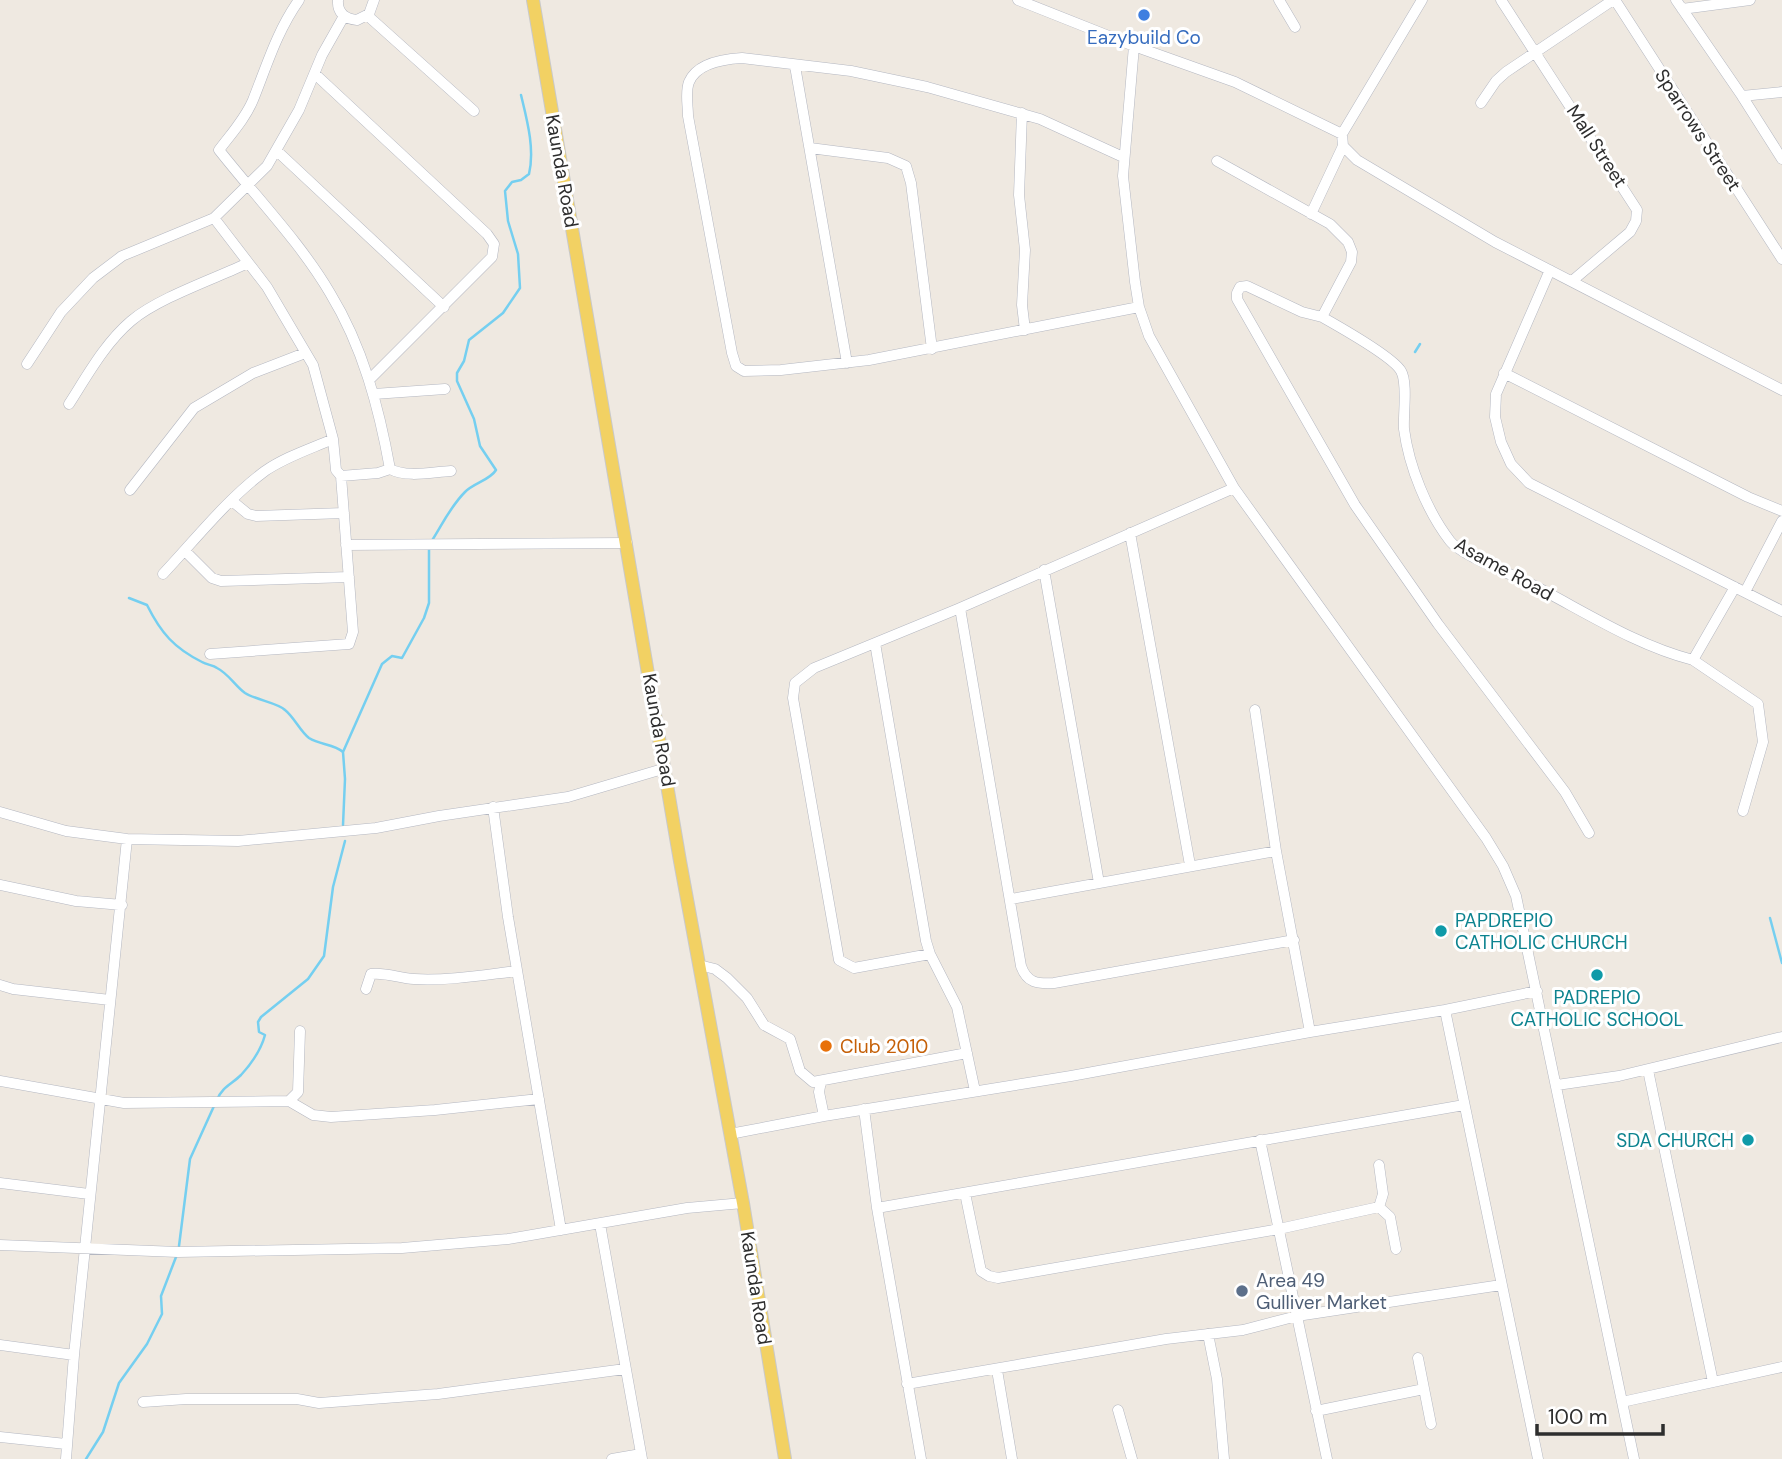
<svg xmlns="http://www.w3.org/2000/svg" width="1782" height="1459" font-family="'DM Sans',sans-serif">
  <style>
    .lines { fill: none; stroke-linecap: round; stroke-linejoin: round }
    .stream { stroke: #75cff0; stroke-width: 2.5 }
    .minor-casing { stroke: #b4b7c1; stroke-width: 11 }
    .major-casing { stroke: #c9c9c9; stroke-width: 14 }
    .minor { stroke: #fff; stroke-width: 10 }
    .major { stroke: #f2d163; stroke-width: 12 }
    .shop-dot { fill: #3f7fe0; stroke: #fff; stroke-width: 2.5 }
    .culture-dot { fill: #0f9aa8; stroke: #fff; stroke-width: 2.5 }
    .food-dot { fill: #e8710a; stroke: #fff; stroke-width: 2.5 }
    .service-dot { fill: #5c6f8a; stroke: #fff; stroke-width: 2.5 }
    .labels { text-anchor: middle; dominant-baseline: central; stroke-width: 6; stroke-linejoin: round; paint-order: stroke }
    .shop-label { font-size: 19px; fill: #366cbe; stroke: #fff }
    .street-label { font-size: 19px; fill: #2e2e2e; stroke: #fff }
    .culture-label { font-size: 19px; fill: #0d838f; stroke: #fff; text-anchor: start }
    .food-label { font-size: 19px; fill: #c56008; stroke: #fff; text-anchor: start }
    .service-label { font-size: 19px; fill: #4e5e75; stroke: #fff; text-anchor: start }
  </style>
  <rect width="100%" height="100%" fill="#efe9e1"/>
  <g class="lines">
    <path class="stream" d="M1415 352 1420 344
      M431 542C442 525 450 507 465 492 474 483 490 480 496 470L480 446 474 419 457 381V373L464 361 469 340 503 313 520 288 518 254 508 221 505 191 512 182 521 180 529 174C535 149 527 120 521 95
      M129 598 147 605C161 633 174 648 202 662 207 665 213 665 217 668 229 674 235 686 245 693 256 700 278 703 285 710 294 717 300 731 309 738 320 745 334 744 343 752
      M343 825 345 779 343 752 382 664 392 656 402 658 424 618 429 603V549
      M1770 918 1782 963
      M217 1100C222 1087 232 1084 241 1075 252 1063 261 1050 265 1035L259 1032 258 1022 261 1017 308 979 324 956 333 887 345 841
      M179 1246 190 1159 214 1106
      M86 1459 103 1432 119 1383 147 1344 162 1314 161 1296 176 1257"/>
    <defs>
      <path id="minor" d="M299 0C277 31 267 65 253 100 245 119 231 134 219 150 256 197 300 242 330 293 363 347 379 408 390 469 407 478 432 472 451 471
        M338 0C337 13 345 19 357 20L369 14 374 0
        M1018 0 1134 46 1235 82 1342 134 1422 0
        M1279 0 1295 27
        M1501 0 1637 210 1636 221 1630 232 1572 281
        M1615 0 1782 259
        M1676 0 1742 96 1782 159
        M1682 9 1750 0
        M368 16 474 111
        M1134 46 1123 176 1135 282 1139 307 1149 336 1234 488 1486 838 1503 866 1516 896 1634 1459
        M795 66 847 363
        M315 74 487 234 494 244 492 257 369 380
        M1742 96 1782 92
        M1481 103 1496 81 1506 72 1613 0
        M1022 113 1019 195 1025 250 1022 305 1025 330
        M1342 134 1343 146 1357 160 1495 242 1782 390
        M810 148 888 158 906 166 911 183 932 349
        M277 151 444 307
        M1123 157 1040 119 927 87 851 71 742 58C724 59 697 63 689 82 685 92 688 105 688 116L732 353 736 366 744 371 781 370 869 360 1139 307
        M1217 161 1330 224 1348 242 1352 252 1351 262 1322 317 1302 312 1247 286 1240 287 1237 293V299L1355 505 1438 624 1565 792 1589 833
        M1311 214 1343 146
        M214 218 267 287 313 365 333 439 336 470 341 476 378 473 390 469
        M1550 270 1496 394 1495 417 1501 442 1511 464 1529 483 1782 611
        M1322 317C1338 326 1393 357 1401 371 1408 383 1403 414 1404 429 1409 467 1427 511 1450 541 1461 555 1508 573 1525 581 1581 609 1632 644 1693 660L1735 587
        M27 364 61 312 93 278 122 256 214 218 267 166 299 110 322 55 344 16
        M1504 373 1748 497 1782 511
        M374 394 445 389
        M69 404C87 376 105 343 131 321 158 298 214 279 248 263
        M130 490 194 408 253 373 305 353
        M232 501 248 514 256 516 344 513
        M1130 533 1190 865
        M346 545 627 543
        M185 551 212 578 221 581 349 577
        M1044 570 1099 883
        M163 574C195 540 227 499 265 471 285 457 310 449 333 439
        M1745 592 1782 521
        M960 608 1021 966C1027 983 1037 984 1054 983L1294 940
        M875 643 926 941 930 954 957 1007 975 1091
        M210 654 349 644 353 632 341 476
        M1693 660 1758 704 1763 742 1743 811
        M1255 710 1276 851 1310 1032
        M493 807 508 917 561 1230
        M0 812 66 831 127 839 238 841 376 828 439 816 568 797 666 768
        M0 885 76 901 122 905
        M1011 899 1276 851
        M930 954 854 968 839 960 793 698 795 683 814 668 960 608 1234 488
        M699 965 715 969 727 978 747 998 764 1025 790 1039 800 1071 813 1082 967 1053
        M0 985 13 989 110 1000
        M366 989 371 974C385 972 399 978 414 979 447 981 483 975 517 971
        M1445 1010 1538 1459
        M300 1031 298 1092 289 1101 313 1115 331 1117 435 1110 539 1099
        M1648 1070 1713 1382
        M0 1081 124 1103 289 1101
        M821 1081 819 1092 824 1116
        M1557 1085 1619 1076 1782 1037
        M864 1109 877 1208 921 1459
        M730 1134 824 1116 1071 1076 1310 1032 1445 1010 1537 991
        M1260 1140 1327 1459
        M0 1183 89 1194
        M965 1193 981 1271 989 1276 998 1278 1279 1229 1379 1207 1383 1194 1379 1165
        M1379 1207 1390 1217 1396 1249
        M877 1208 1464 1105
        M600 1224 642 1459
        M0 1245 178 1252 402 1248 508 1239 687 1208 743 1203
        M1208 1334 1217 1379 1224 1459
        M0 1345 74 1355
        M1418 1358 1431 1424
        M997 1370 1012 1459
        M907 1384 1166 1339 1243 1330 1297 1316 1501 1285
        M143 1402 186 1399H297L319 1403 438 1394 625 1369
        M1622 1402 1782 1367
        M1118 1410 1132 1459
        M1316 1411 1424 1389
        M0 1437 66 1444
        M66 1459 74 1355 127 839
        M612 1459 641 1454"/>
      <path id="major" d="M533 0 680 861 743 1203 785 1459"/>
    </defs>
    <use href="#minor" class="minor-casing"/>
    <use href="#major" class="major-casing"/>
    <use href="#minor" class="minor"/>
    <use href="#major" class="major"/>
  </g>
  <circle class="shop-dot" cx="1144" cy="15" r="7"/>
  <g class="culture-dot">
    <circle cx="1441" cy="931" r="7"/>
    <circle cx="1597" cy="975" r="7"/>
    <circle cx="1748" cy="1140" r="7"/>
  </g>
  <circle class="food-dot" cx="826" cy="1046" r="7"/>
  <circle class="service-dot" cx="1242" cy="1291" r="7"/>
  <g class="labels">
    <g class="shop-label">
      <text x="1144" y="37">Eazybuild Co</text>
    </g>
    <g class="street-label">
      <text transform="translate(1698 130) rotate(57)">Sparrows Street</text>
      <text transform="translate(1597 146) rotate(57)">Mall Street</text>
      <text transform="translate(562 171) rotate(80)">Kaunda Road</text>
      <text transform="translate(1504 569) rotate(29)">Asame Road</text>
      <text transform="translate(659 730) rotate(80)">Kaunda Road</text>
      <text transform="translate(756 1288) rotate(81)">Kaunda Road</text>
    </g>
    <g class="culture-label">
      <text x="1455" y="920">PAPDREPIO<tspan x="1455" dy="22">CATHOLIC CHURCH</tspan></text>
      <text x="1597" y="997" text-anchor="middle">PADREPIO<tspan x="1597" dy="22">CATHOLIC SCHOOL</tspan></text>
      <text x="1734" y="1140" text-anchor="end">SDA CHURCH</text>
    </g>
    <g class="food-label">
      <text x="840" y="1046">Club 2010</text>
    </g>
    <g class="service-label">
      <text x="1256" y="1280">Area 49<tspan x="1256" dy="22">Gulliver Market</tspan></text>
    </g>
  </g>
  <path d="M1537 1424v10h126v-10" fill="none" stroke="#2e2e2e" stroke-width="3.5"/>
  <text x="1548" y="1424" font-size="21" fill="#2e2e2e" stroke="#ffffff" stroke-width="5" paint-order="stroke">100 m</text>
</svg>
